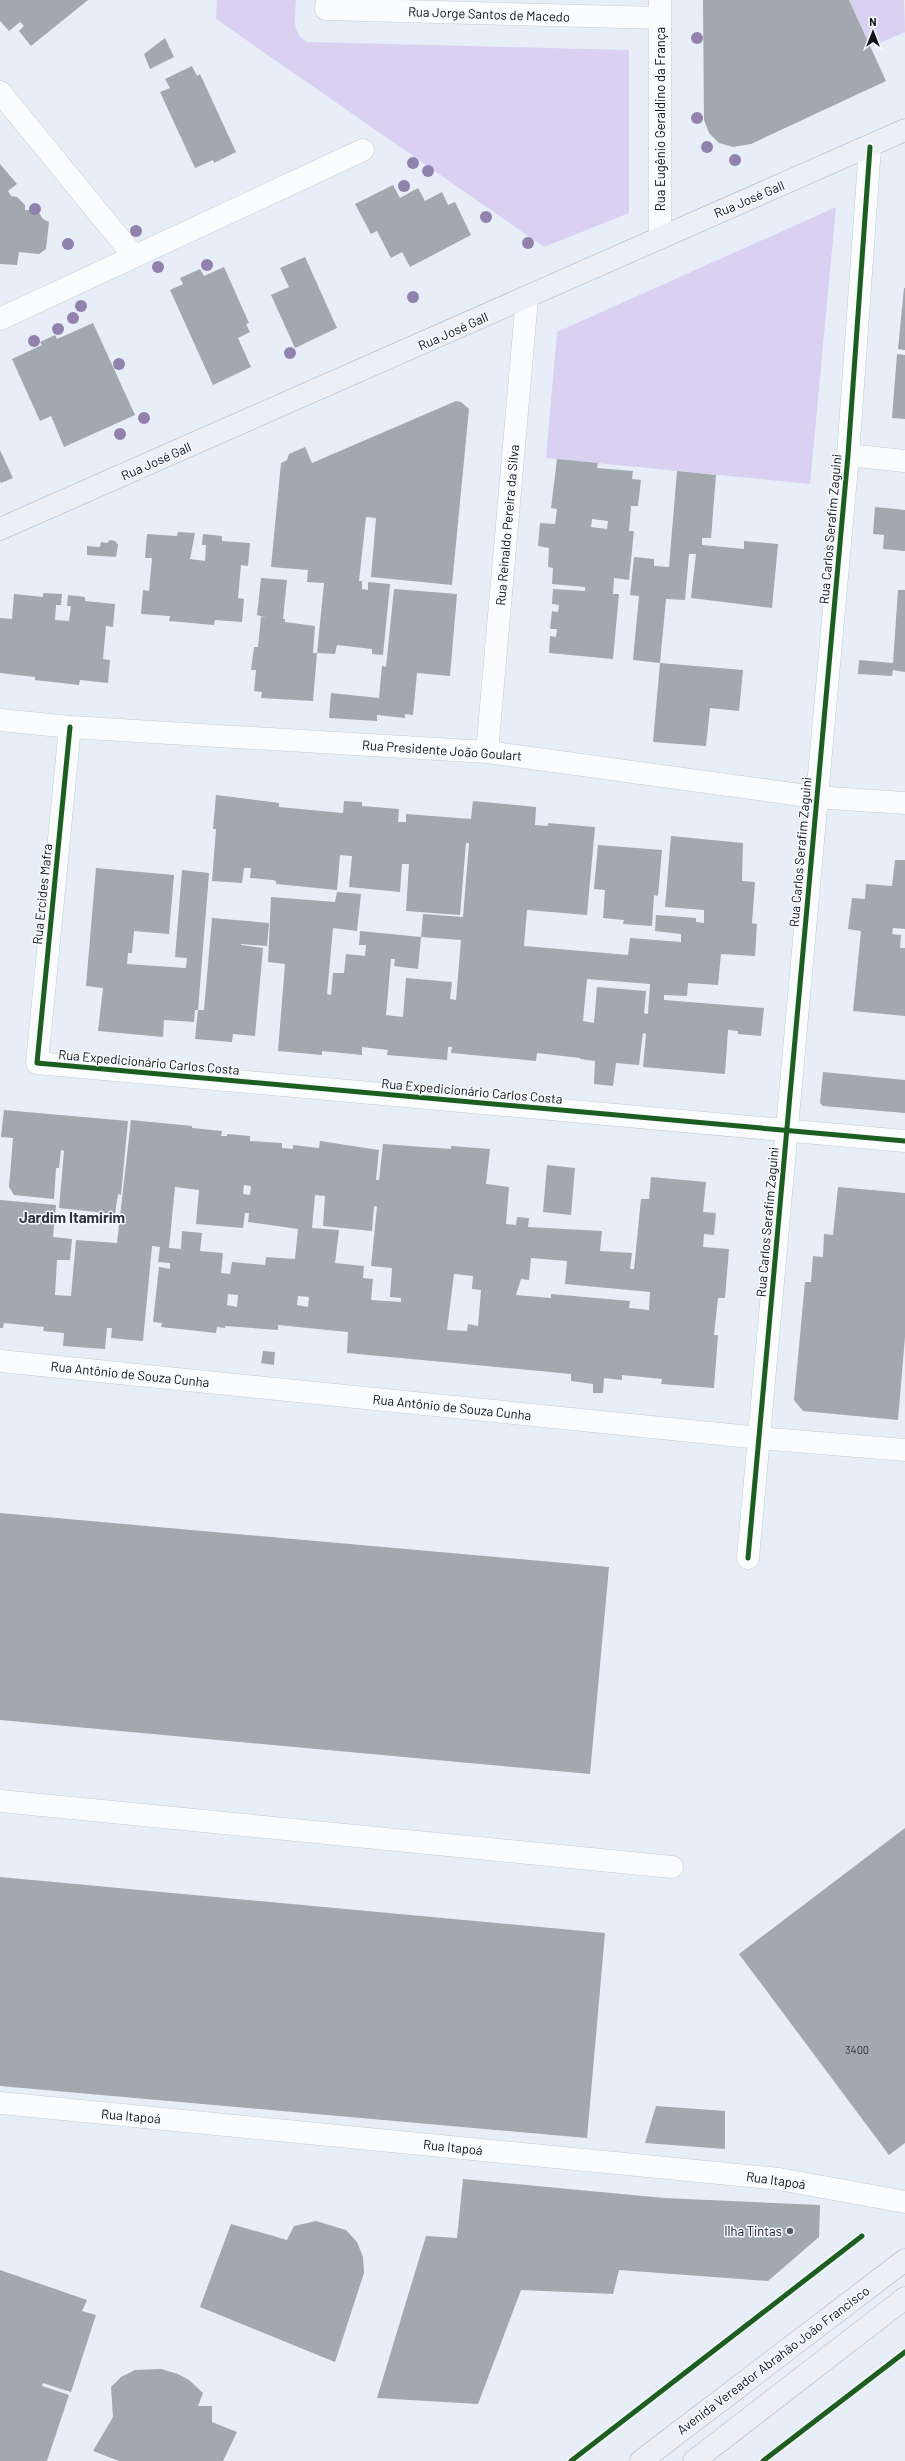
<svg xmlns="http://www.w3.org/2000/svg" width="905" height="2461" font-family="Barlow,sans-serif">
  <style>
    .green { fill: #d9d0f2 }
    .building { fill: #a1a8ae; fill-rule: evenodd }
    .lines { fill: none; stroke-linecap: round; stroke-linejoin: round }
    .minor-casing { stroke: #c6cbd2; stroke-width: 23 }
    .major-casing { stroke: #adb1bf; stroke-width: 23 }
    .minor { stroke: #fbfcfe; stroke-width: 22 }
    .major { stroke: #edeff5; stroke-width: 22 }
    .cycleway-casing { stroke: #f7f9fd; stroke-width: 8 }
    .cycleway { stroke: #1b5e20; stroke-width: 5 }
    .tree { fill: #9181ad }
    .poi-dot { fill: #595e65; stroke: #f7f9fd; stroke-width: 1.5 }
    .labels { text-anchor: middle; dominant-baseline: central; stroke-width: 3; stroke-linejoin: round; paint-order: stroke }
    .number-label { font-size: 11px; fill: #32373c }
    .street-label { font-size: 13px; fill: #0d1116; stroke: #f7f9fd }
    .poi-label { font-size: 13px; fill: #0d1116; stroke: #f7f9fd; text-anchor: end }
    .quarter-label { font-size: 15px; font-weight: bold; fill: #2a333f; stroke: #f7f9fd }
  </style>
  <rect width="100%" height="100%" fill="#e7eef7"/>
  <path class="green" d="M217 0H296C295 17 291 33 307 42L629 50V213L544 247 216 19Z
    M849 0H904L905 32 871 47Z
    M836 207 810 484 546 458 557 332Z"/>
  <path class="building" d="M0 0H88L31 46 19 31 24 26 20 22 9 31 0 21Z
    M703 0H849L886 81 751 144 733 147 719 143 709 133 704 120Z
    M165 38 174 57 150 69 144 54Z
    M192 66 197 76 200 74 236 152 214 163 213 160 195 168 160 92 170 88 165 79Z
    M0 164 17 184 8 191 11 196 17 197 25 205V210H37L43 219 49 222 46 249 39 254 19 252 17 265 0 264Z
    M393 185 400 198 418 188 425 201 442 192 448 205 455 202 471 235 410 267 402 252 391 258 377 231 371 234 355 204Z
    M305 257 337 328 295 348 271 295 289 287 280 268Z
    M224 267 249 323 246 324 250 332 238 338 251 367 213 385 170 290 183 284 180 278 200 269 204 276Z
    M904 288H905V350L898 349Z
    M93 323 135 415 64 447 51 416 40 421 12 359 42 345 40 342 55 335 57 339Z
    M897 354 905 355V419L892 418Z
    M456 401 461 402 469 409 452 585 371 577 376 518 366 517 359 581H362V589L368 590V582L390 584 383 655 372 654V649L337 645 335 654 317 653 324 583 307 582 308 570 271 567 281 463 287 460 289 454 305 447 312 463Z
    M0 450 13 478 1 483 0 481Z
    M557 459 598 463 597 468 633 471 632 479 641 480 638 506H631L629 531H634L629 580 614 578 613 594H619L613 659 549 653 550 636 556 637 557 629H550L552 611 558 612 559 605 552 604 553 589 585 591V587L552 584 553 568 548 567 549 548 538 546 540 523 555 524 557 509 551 508ZM592 519 608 521 607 529 591 527Z
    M677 471 716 475 711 538H702V545L744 549V541L778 544 772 608 691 598 696 554H689L685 600 666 599 660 663 633 660 639 596 630 595 634 557 654 559V566L669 567Z
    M875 507 905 510V551L883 549 884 535 873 534Z
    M178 532 195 533 190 559 205 561 206 545H202L203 534 222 536V541L250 543 248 566 241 565 238 598 244 599 242 622 215 620 214 625 169 621 170 616 141 614 143 590 149 591 152 558H145L147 534 177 536Z
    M110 540 115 541 118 545 116 557 87 555V546L100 547 101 542 107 543Z
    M261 578 287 580 283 619H285V622L315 626 313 653H317L313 701 261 698 262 692 254 691 256 670H251L254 647H258L261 617 267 618 257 615Z
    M394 589 457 594 450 676 417 673 413 715 405 714V718L377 715V721L329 718 331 693 379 698 382 666 386 667Z
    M898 590H905V672L893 670 892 676 858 674 859 660 893 663Z
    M43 593 62 594 61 605H56L55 620 69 621 71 606H67L68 595 85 597V601L115 604 113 627 106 626 103 659 110 660 108 683 80 680 79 685 35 680V677L0 673V618L12 619 14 594 43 597Z
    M660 663 743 670 739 711 710 708 706 746 653 742Z
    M216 795 279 803V807L343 813 344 801 362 802V806L399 809 398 822H406V814L471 819 473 801 536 807 535 825 548 826V823L595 827 587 915 527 910 524 946 628 955 630 938 681 942V934L655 931 656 915 696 918V922L704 923V910L665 907 671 836 743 843 742 881 755 882 752 923 757 924 755 956 721 954 718 985 688 983 687 996 664 995V1000L764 1008 761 1036 738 1034V1031L728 1030 725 1074 643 1067 646 1034 643 1033 639 1065 616 1063 613 1086 594 1084 595 1061 580 1059V1058L537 1053 536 1061 451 1053 452 1047H448L447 1060 387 1055 388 1050 362 1047V1055L322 1051V1055L278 1051 285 964 268 962 271 897 335 902 337 892 361 894 357 931 333 928 327 994 331 995 333 973H344L346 954 365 956 366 945H359L360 931 421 937 418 969 394 966 395 959H391L386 1015 403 1017 406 978 452 982 450 999 456 1000 461 940 421 937 423 914 463 917 469 843H466L460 915 406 911 409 864H402L400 892 349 887 352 856 340 855 337 890 276 884V881L273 880 250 878 251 868H244L242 883 212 881 216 829H213ZM587 979 650 984 648 1014 644 1013 646 991 597 987 594 1023 583 1021Z
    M598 845 662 850 658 896 654 895 652 926 623 924 624 920 603 918 605 890 594 889Z
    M895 860H905V929L893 928 892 934 901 935 900 948H905V1016L853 1011 861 931 848 929 852 898 865 899 866 884 892 886Z
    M96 868 174 875 169 934 134 931 132 953H128L127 964 186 968 187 958 175 957 182 870 209 873 198 1010H195L194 1022 164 1020 163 1037 98 1031 103 988 86 986Z
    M212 918 269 923 267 946 241 944V945L263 948 255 1036 233 1034 232 1042 195 1039 198 1010H204Z
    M823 1072 905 1080V1113L823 1106 820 1103Z
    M4 1110 128 1121 121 1195 118 1194 115 1214 59 1208 64 1151 61 1150 59 1168H56L54 1199 14 1195 9 1187 13 1138 1 1137Z
    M131 1120 192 1126V1128L222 1131 221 1136H227V1134L250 1136V1141L282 1143V1148L293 1149V1145L319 1148 320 1141 379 1150 376 1180H379L383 1144 451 1149V1146L490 1149 486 1184 509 1187 506 1224 516 1225 517 1217 529 1218 528 1227 602 1231 600 1251 632 1253 630 1269H634L641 1199H649L651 1177 706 1182 703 1212 716 1213 714 1235 704 1234 703 1247 729 1249 725 1298H718L714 1335H718L714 1388 661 1384 662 1379 622 1375V1380L604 1378 603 1393H593V1384L571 1381V1374L347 1353 348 1332 278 1325V1330L225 1326V1328L217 1327 216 1333 161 1327 162 1323 153 1322 159 1267 170 1269V1263L158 1262 160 1247 152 1246 143 1341 111 1338 112 1328H107L105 1349 63 1346 64 1333 43 1331 44 1327 4 1323 3 1328H0V1200L56 1205 53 1237 72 1239 70 1260H57L55 1295 71 1296 76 1240 117 1243ZM244 1185 251 1186 250 1195 243 1194ZM175 1187 199 1190 196 1224 243 1228 245 1213H249L248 1222 298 1229 295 1259 266 1257 265 1265 232 1262 230 1274 221 1273 223 1253 200 1251 202 1233 182 1231 181 1249 169 1248ZM315 1195 325 1196 323 1226 372 1231 374 1206 377 1207 371 1266 392 1268 390 1297 401 1298V1302L371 1300 373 1279 363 1278 364 1266 335 1263 339 1230 312 1228ZM531 1258 567 1261 565 1284 650 1292 649 1310 629 1308 630 1301 551 1294V1298L516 1295 521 1279 529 1280ZM454 1274 473 1276 472 1289 481 1290 478 1326 468 1324 467 1331 447 1330ZM228 1294 238 1295 237 1307 227 1305ZM298 1296 309 1297 308 1307 297 1305Z
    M547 1165 575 1168 571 1215 543 1212Z
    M838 1187 905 1193V1337L898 1420 803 1411 794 1400 805 1282H811L813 1256 823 1257 824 1234 833 1235Z
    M263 1351 275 1352 274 1365 261 1363Z
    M0 1513 609 1567 590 1774 0 1720Z
    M905 1828V2143L889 2155 739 1954Z
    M0 1877 605 1933 587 2138 0 2086Z
    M656 2106 725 2111V2149L645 2143Z
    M463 2179 664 2198 820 2205 819 2237 768 2281 619 2270 613 2294 521 2290 478 2404 377 2398 426 2236 457 2238Z
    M316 2221 346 2230 357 2242 363 2257 364 2273 335 2362 200 2307 231 2224 287 2240 294 2226Z
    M0 2270 87 2300 82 2311 96 2315 71 2392 43 2383 42 2386 69 2395 47 2461H0Z
    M161 2369 178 2374 189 2380 203 2393 198 2406H212V2422L237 2432 223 2461H119L93 2451 113 2417 111 2387 121 2377 135 2370Z"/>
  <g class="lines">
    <defs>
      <path id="minor" d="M327 0 326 9 660 18
        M0 92 133 255
        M660 238V0
        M0 319 363 150
        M848 455 905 461
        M0 720 70 727 487 752 815 797 905 803
        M70 727 37 1063 905 1141
        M487 752 527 298
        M0 1361 760 1438 905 1450
        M748 1558 848 455 870 147
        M0 1801 672 1867
        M0 2103 779 2179 905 2202"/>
      <path id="major" d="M0 529 905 130
        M641 2461 905 2260
        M694 2461 905 2298"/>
    </defs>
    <use href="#minor" class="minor-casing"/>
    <use href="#major" class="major-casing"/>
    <use href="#minor" class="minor"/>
    <use href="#major" class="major"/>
    <defs>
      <path id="cycleway" d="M70 727 37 1063 905 1141
        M748 1558 848 455 870 147
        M571 2461 862 2236
        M763 2461 905 2352"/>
    </defs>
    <use href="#cycleway" class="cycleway-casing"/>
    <use href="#cycleway" class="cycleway"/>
  </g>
  <g class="tree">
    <circle cx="697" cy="38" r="6"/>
    <circle cx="697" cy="118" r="6"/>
    <circle cx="707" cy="147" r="6"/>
    <circle cx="735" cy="160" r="6"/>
    <circle cx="413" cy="163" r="6"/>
    <circle cx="428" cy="171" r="6"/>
    <circle cx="404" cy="186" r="6"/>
    <circle cx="35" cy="209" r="6"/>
    <circle cx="486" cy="217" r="6"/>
    <circle cx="136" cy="231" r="6"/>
    <circle cx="528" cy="243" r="6"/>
    <circle cx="68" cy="244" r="6"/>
    <circle cx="207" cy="265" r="6"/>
    <circle cx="158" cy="267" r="6"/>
    <circle cx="413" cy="297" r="6"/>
    <circle cx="81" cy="306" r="6"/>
    <circle cx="73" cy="318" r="6"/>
    <circle cx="58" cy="329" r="6"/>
    <circle cx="34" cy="341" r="6"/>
    <circle cx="290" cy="353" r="6"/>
    <circle cx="119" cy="364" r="6"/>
    <circle cx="144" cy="418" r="6"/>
    <circle cx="120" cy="434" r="6"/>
  </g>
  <circle class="poi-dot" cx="790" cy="2231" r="4"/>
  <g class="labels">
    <g class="number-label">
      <text x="857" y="2049">3400</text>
    </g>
    <g class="street-label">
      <text transform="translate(489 14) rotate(2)">Rua Jorge Santos de Macedo</text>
      <text transform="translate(660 119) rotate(-90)">Rua Eugênio Geraldino da França</text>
      <text transform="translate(749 199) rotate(-23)">Rua José Gall</text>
      <text transform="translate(453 331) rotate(-24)">Rua José Gall</text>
      <text transform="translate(156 461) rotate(-24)">Rua José Gall</text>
      <text transform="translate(507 525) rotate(-85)">Rua Reinaldo Pereira da Silva</text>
      <text transform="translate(830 529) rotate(-85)">Rua Carlos Serafim Zaguini</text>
      <text transform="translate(442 750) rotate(4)">Rua Presidente João Goulart</text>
      <text transform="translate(800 852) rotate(-85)">Rua Carlos Serafim Zaguini</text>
      <text transform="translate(42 894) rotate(-84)">Rua Ercides Mafra</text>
      <text transform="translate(149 1062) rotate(5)">Rua Expedicionário Carlos Costa</text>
      <text transform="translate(472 1091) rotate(5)">Rua Expedicionário Carlos Costa</text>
      <text transform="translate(767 1222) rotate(-85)">Rua Carlos Serafim Zaguini</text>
      <text transform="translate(130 1374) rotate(6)">Rua Antônio de Souza Cunha</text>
      <text transform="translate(452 1407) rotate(6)">Rua Antônio de Souza Cunha</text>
      <text transform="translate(131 2116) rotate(5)">Rua Itapoá</text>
      <text transform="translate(453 2147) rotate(6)">Rua Itapoá</text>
      <text transform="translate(776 2180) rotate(8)">Rua Itapoá</text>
      <text transform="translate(773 2360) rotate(-37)">Avenida Vereador Abrahão João Francisco</text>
    </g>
    <g class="poi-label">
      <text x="782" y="2231">Ilha Tintas</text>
    </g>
    <g class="quarter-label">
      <text x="72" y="1217">Jardim Itamirim</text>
    </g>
  </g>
  <g transform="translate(873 32)" stroke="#f7f9fd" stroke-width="3" paint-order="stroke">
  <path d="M0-3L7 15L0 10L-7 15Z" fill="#0d1116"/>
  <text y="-6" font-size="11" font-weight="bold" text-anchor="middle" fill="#0d1116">N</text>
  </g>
</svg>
